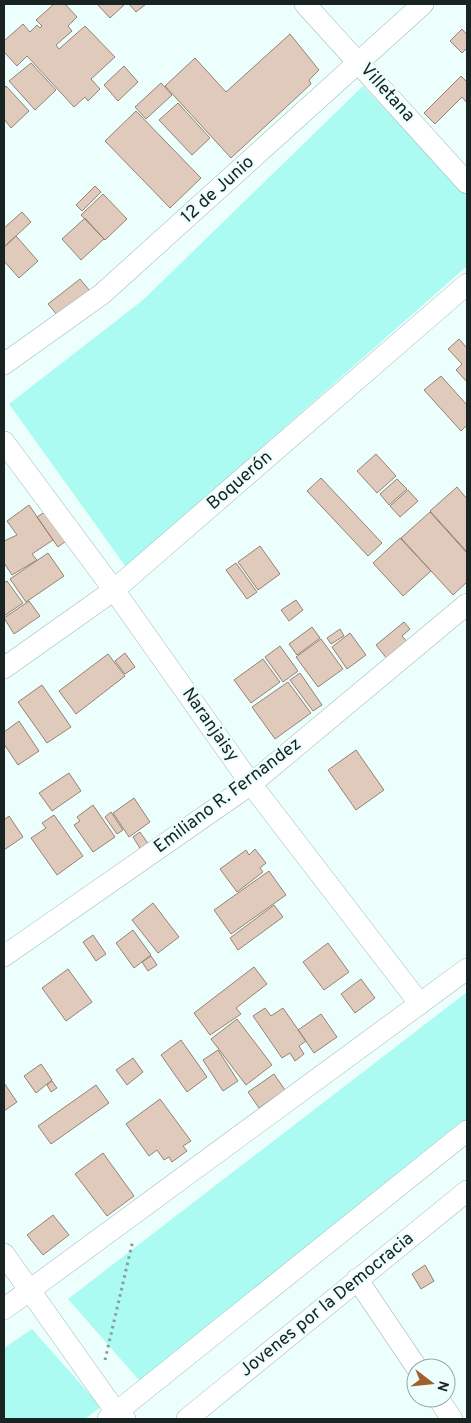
<svg xmlns="http://www.w3.org/2000/svg" width="471" height="1423" font-family="Overpass,sans-serif">
  <style>
    .green { fill: #abfbf3 }
    .building { fill: #e0cabb; stroke: #968274 }
    .lines { fill: none; stroke-linecap: round; stroke-linejoin: round }
    .minor-casing { stroke: #9fbcb9; stroke-width: 22 }
    .path { stroke: #8c9a99; stroke-width: 3; stroke-dasharray: 2.5 4; stroke-linecap: butt }
    .minor { stroke: #fff; stroke-width: 21 }
    .labels { text-anchor: middle; dominant-baseline: central; stroke-width: 5; stroke-linejoin: round; paint-order: stroke }
    .street-label { font-size: 18px; fill: #182322; stroke: #edfffd }
  </style>
  <rect width="100%" height="100%" fill="#edfffd"/>
  <path class="green" d="M363 86 467 196V266L126 567 9 404 143 300Z
    M467 992V1144L145 1387 68 1299Z
    M32 1329 101 1407 85 1419H4V1348Z"/>
  <path class="building" d="M54 4H65L77 17 68 26 72 31 56 45 59 49 85 26 115 57 91 79 100 89 88 101 85 97 74 107 27 56 17 66 4 52V41L23 24 30 32 37 25 40 28 42 26 36 20Z
    M97 4H125L110 18Z
    M129 4H146L136 12Z
    M462 29 467 35V48L462 53 450 41Z
    M290 34 319 70 309 80 311 84 231 158 165 86 195 58 226 92Z
    M31 63 56 90 35 110 9 81Z
    M124 66 138 82 118 101 104 85Z
    M461 76 467 82V103L462 97 435 124 424 113Z
    M161 83 172 95 146 119 135 107Z
    M6 86 29 111 11 128 4 119V89Z
    M178 103 210 138 192 155 159 120Z
    M136 111 201 178 170 208 105 141Z
    M95 186 101 192 82 211 76 205Z
    M103 194 127 219 105 240 81 215Z
    M22 212 31 222 4 247V228Z
    M85 218 104 239 81 260 62 239Z
    M16 236 38 261 19 278 4 261V247Z
    M80 279 90 291 58 316 48 304Z
    M459 339 467 348V382L456 370 462 364 448 349Z
    M441 376 467 405V425L461 431 424 390Z
    M376 454 396 476 377 493 357 471Z
    M321 478 382 543 368 556 307 491Z
    M397 479 407 489 389 505 380 494Z
    M457 487 467 499V552L430 511Z
    M408 490 418 501 400 517 390 506Z
    M29 505 53 540 32 554 37 560 12 575 4 563V541L17 535 7 521Z
    M45 512 66 541 58 547 37 517Z
    M430 512 467 553V582L453 595 401 538Z
    M400 538 431 571 403 596 373 563Z
    M260 546 280 574 258 590 238 562Z
    M48 553 64 576 26 602 10 579Z
    M236 563 257 592 247 599 226 570Z
    M7 581 23 603 4 616V583Z
    M296 600 303 610 289 621 281 610Z
    M29 601 40 616 14 634 4 618Z
    M404 622 410 629 402 636 412 647 392 665 376 645Z
    M312 627 320 638 297 655 289 644Z
    M340 629 344 636 331 644 327 638Z
    M350 633 366 655 347 669 332 647Z
    M321 639 343 669 318 687 296 657Z
    M280 646 298 671 283 682 265 657Z
    M125 653 135 667 125 674 115 661Z
    M108 654 125 676 76 714 59 691Z
    M263 659 280 682 251 703 234 680Z
    M300 673 322 705 313 711 290 680Z
    M288 682 311 713 275 739 252 707Z
    M42 685 71 727 47 743 18 702Z
    M19 721 39 751 18 765 4 744V732Z
    M356 750 384 790 356 810 328 770Z
    M69 773 81 791 52 811 39 793Z
    M134 798 150 822 129 837 113 813Z
    M93 805 115 837 93 852 74 825 80 821 77 817Z
    M111 812 123 830 117 834 105 817Z
    M54 815 83 856 57 875 31 838 46 828 42 823Z
    M9 816 23 837 4 850V820Z
    M140 832 149 845 141 850 133 837Z
    M255 849 266 863 260 868 263 872 237 892 220 869 246 850 249 855Z
    M269 871 286 895 231 934 214 910Z
    M153 903 179 937 158 953 132 920Z
    M274 905 283 917 238 950 230 938Z
    M133 930 151 955 134 968 116 943Z
    M93 935 106 954 96 961 83 942Z
    M328 943 349 972 324 990 303 962Z
    M151 956 157 965 148 971 142 962Z
    M254 967 267 984 236 1008 241 1014 210 1035 194 1013Z
    M68 969 92 1002 66 1021 42 988Z
    M361 979 375 998 355 1013 341 994Z
    M265 1008 271 1016 283 1008 306 1041 299 1046 304 1054 295 1061 290 1053 282 1058 253 1016Z
    M321 1014 337 1037 314 1053 298 1030Z
    M237 1019 272 1065 246 1085 211 1039Z
    M181 1040 207 1077 187 1092 161 1055Z
    M218 1050 238 1081 223 1091 203 1060Z
    M133 1058 143 1072 127 1085 116 1070Z
    M41 1064 52 1080 36 1093 24 1076Z
    M274 1074 285 1090 259 1108 248 1092Z
    M52 1081 57 1088 51 1092 47 1085Z
    M4 1083 17 1102 4 1111Z
    M96 1085 109 1103 51 1144 38 1126Z
    M160 1099 191 1141 183 1146 187 1151 172 1162 169 1157 164 1160 157 1150 149 1156 126 1124Z
    M103 1153 134 1196 107 1216 75 1174Z
    M53 1215 69 1235 43 1255 27 1235Z
    M425 1265 434 1281 421 1289 412 1274Z"/>
  <g class="lines">
    <defs>
      <path id="minor" d="M305 4 467 183
        M4 364 102 294 423 4
        M4 442 114 590 251 784 420 1004
        M4 668 114 590 467 284
        M4 956 251 784 467 604
        M4 1254 116 1412 125 1419
        M357 1279 417 1368
        M4 1309 467 969
        M438 1398 452 1419
        M108 1419 467 1131
        M187 1419 467 1191"/>
    </defs>
    <use href="#minor" class="minor-casing"/>
    <path class="path" d="M105 1360 133 1240"/>
    <use href="#minor" class="minor"/>
  </g>
  <g class="labels">
    <g class="street-label">
      <text transform="translate(387 93) rotate(48)">Villetana</text>
      <text transform="translate(218 190) rotate(-42)">12 de Junio</text>
      <text transform="translate(240 481) rotate(-41)">Boquerón</text>
      <text transform="translate(210 725) rotate(55)">Naranjaisy</text>
      <text transform="translate(228 796) rotate(-37)">Emiliano R. Fernandez</text>
      <text transform="translate(327 1305) rotate(-39)">Jovenes por la Democracia</text>
    </g>
  </g>
  <rect width="471" height="1423" fill="none" stroke="#182322" stroke-width="10"/>
  <g transform="translate(431 1383) rotate(106)"><circle r="24" fill="#edfffd" stroke="#98a7a5"/>
  <path d="M0-4L9 19L0 12L-9 19Z" fill="#a1602a"/>
  <text y="-8" font-size="14" font-weight="bold" text-anchor="middle" fill="#182322">N</text>
  </g>
</svg>
